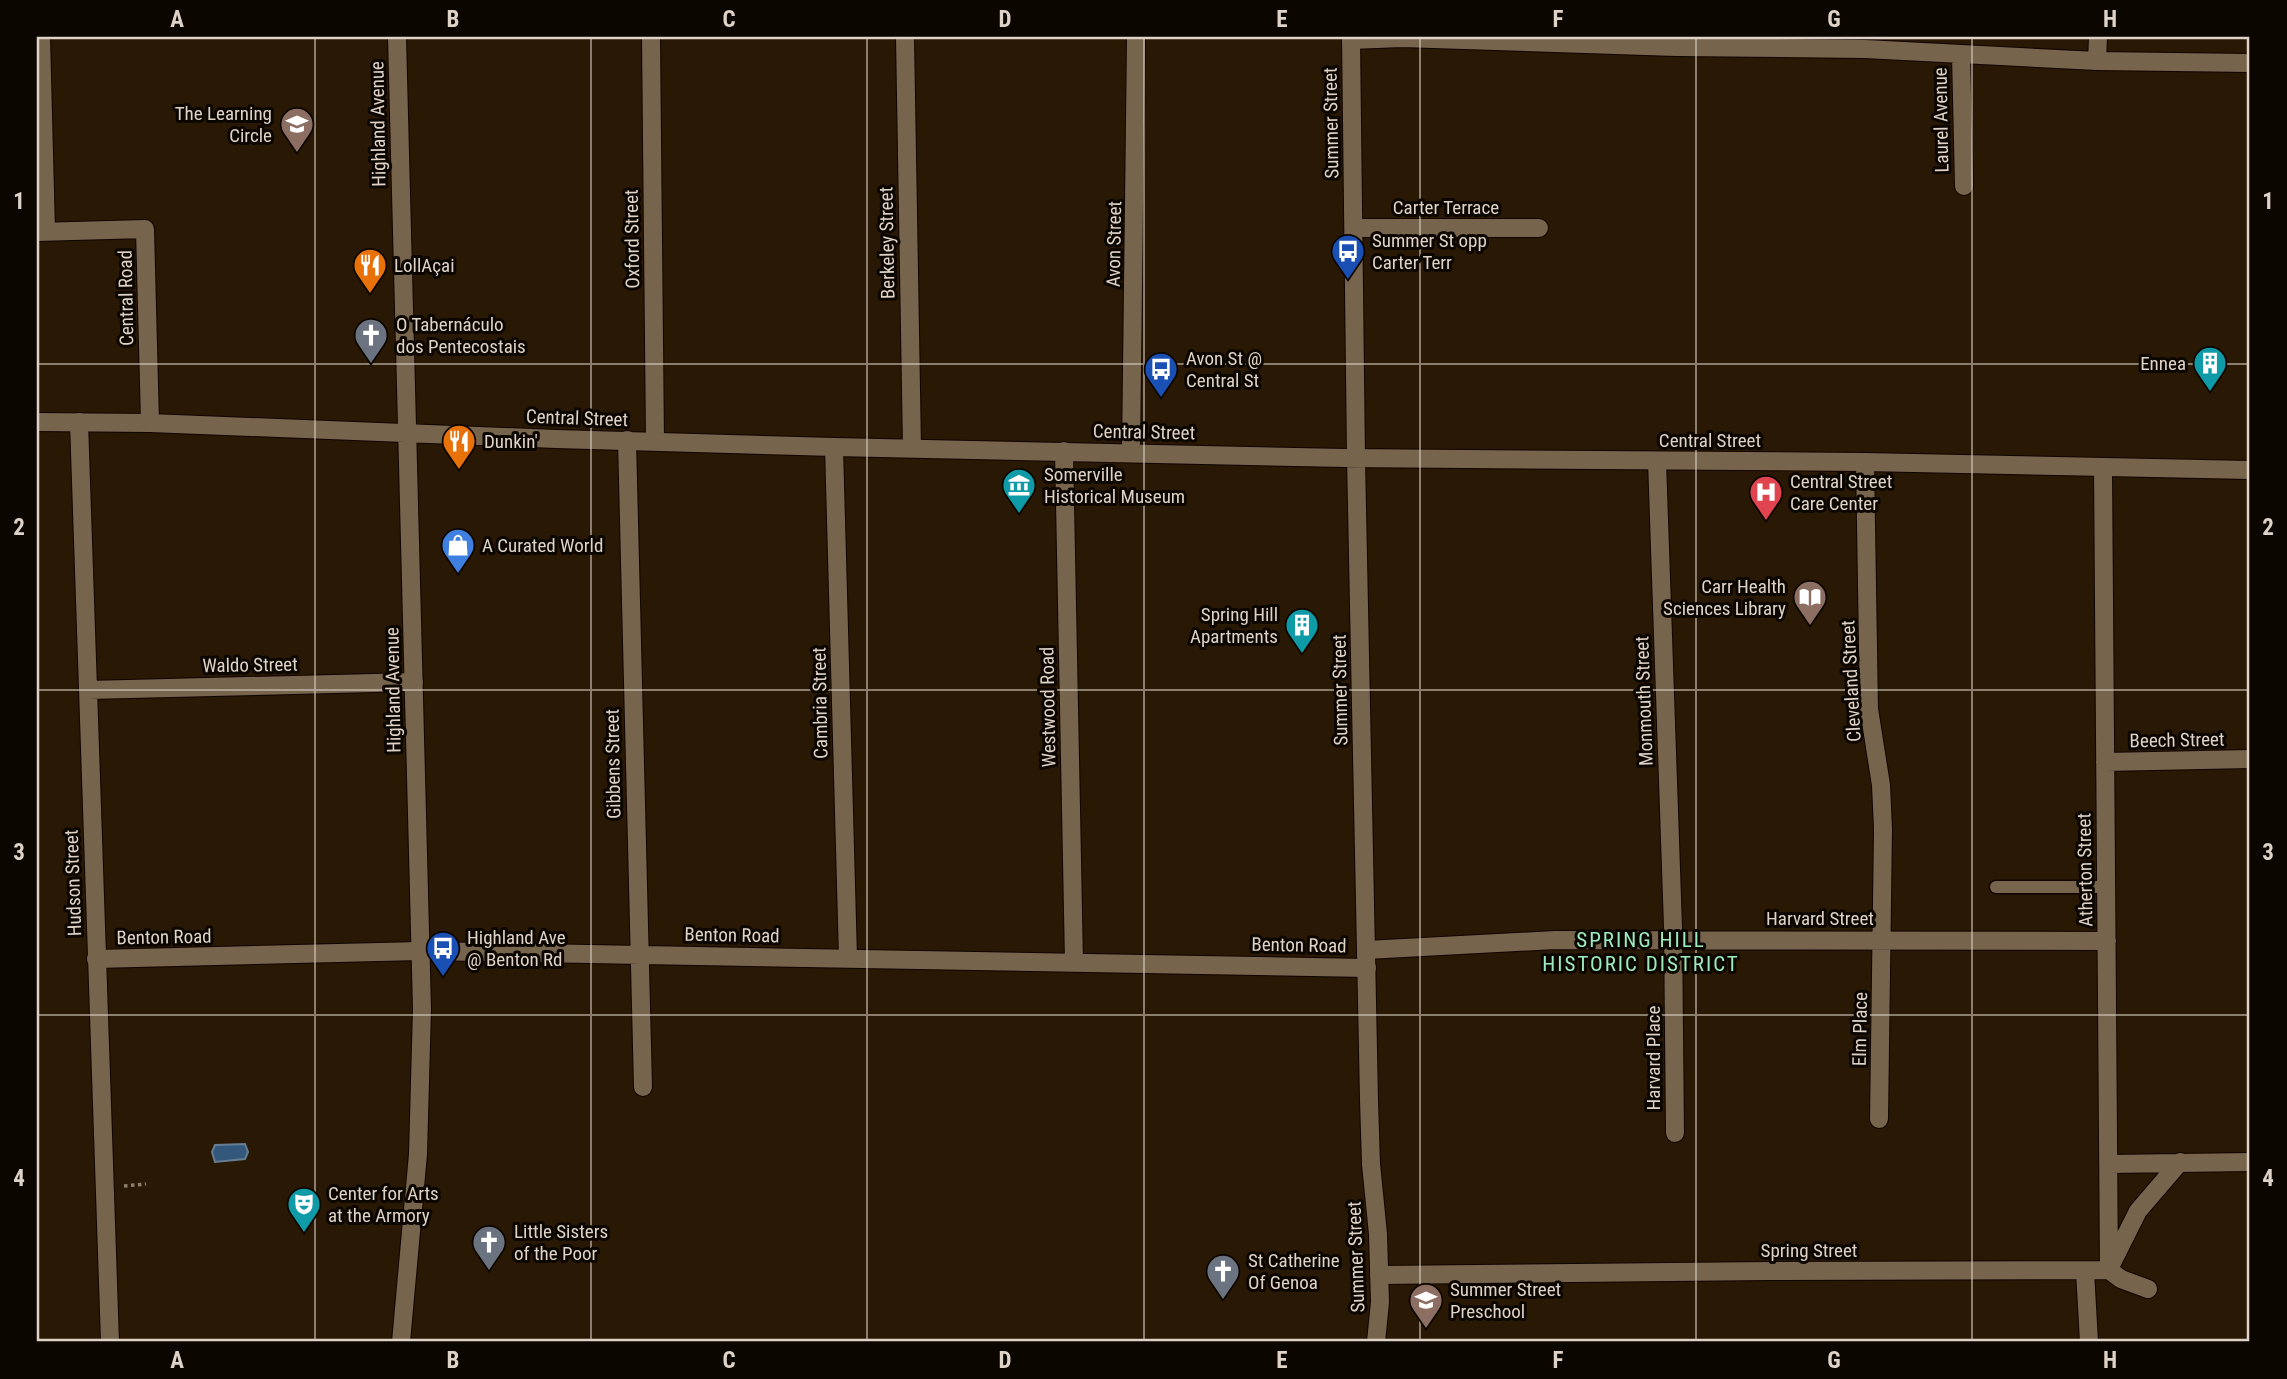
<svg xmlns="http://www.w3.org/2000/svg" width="2287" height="1379" font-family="'Roboto Condensed',sans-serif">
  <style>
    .water { fill: #34587c; stroke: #677d92; stroke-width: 2 }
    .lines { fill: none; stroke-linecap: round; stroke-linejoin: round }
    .lane-casing { stroke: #110400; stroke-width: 15 }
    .street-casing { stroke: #110400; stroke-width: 20 }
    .secondary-casing { stroke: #110400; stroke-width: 20 }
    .path { stroke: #8c7e6e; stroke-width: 3.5; stroke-dasharray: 3.5 3.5; stroke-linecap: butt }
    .lane { stroke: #77644d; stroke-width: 12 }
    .street { stroke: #77644d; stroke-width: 18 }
    .secondary { stroke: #77644d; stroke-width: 18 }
    .grid { fill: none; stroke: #dfd3c7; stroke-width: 2; stroke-opacity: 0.55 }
    .labels { text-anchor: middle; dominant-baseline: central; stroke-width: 6; stroke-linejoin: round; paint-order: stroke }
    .poi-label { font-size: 19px; fill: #dfd3c7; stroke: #0c0601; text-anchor: start }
    .street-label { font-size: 19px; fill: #dfd3c7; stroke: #0c0601 }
    .neighbourhood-label { font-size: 21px; letter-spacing: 2px; fill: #9cebbe; stroke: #0c0601 }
    .neatline { fill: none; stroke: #dfd3c7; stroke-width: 2.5 }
    .grid-label { font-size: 23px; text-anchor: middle; font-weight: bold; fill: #dfd3c7 }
  </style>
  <rect width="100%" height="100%" fill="#291803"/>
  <path class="water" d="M245 1144 248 1152 245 1159 215 1162 212 1152 215 1145Z"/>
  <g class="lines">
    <defs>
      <path id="lane" d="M1996 887H2106"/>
      <path id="street" d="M41 37 46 231
        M651 37 655 441
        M905 37 912 448
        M1351 40 1402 38 1676 47 1865 49 2097 61 2250 63
        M1961 54 1964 186
        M2097 61 2098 37
        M1354 228H1539
        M37 232 145 229 150 423
        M79 422 110 1342
        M627 440 643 1087
        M834 447 848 958
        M1064 451 1074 962
        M1131 452 1136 37
        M1657 461 1673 927 1675 1133
        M1865 462 1869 709 1881 785 1883 829 1879 1119
        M2103 468 2109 1270
        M88 690 414 682
        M2105 762 2250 759
        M1366 950 1555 940 2107 941
        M96 959 421 951 1367 968
        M2109 1164 2250 1162
        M2110 1267 2138 1211 2180 1162
        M2109 1270 2121 1279 2148 1289
        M2085 1271 2089 1342
        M1379 1275 1769 1271 2109 1270"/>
      <path id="secondary" d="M397 37 422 1009 418 1154 401 1342
        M1351 37 1356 458 1369 1100 1371 1164 1378 1234 1380 1302 1376 1342
        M37 422 150 423 556 439 834 447 1345 458 1865 462 2250 470"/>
    </defs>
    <use href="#lane" class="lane-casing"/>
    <use href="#street" class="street-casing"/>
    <use href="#secondary" class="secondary-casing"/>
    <path class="path" d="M124 1186 146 1184"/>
    <use href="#lane" class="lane"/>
    <use href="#street" class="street"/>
    <use href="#secondary" class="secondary"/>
  </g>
  <path class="grid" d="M315 37V1342M591 37V1342M867 37V1342M1144 37V1342M1420 37V1342M1696 37V1342M1972 37V1342M37 364H2250M37 690H2250M37 1015H2250"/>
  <defs>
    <symbol id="school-pin" viewBox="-11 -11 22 30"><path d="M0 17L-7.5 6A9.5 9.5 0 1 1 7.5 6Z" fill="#8d6e63" stroke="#0c0601"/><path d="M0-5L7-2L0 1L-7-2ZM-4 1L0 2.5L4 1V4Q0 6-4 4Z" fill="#fff"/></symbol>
    <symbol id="bus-pin" viewBox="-11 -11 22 30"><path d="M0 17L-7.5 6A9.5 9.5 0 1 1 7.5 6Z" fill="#1a4fb4" stroke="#0c0601"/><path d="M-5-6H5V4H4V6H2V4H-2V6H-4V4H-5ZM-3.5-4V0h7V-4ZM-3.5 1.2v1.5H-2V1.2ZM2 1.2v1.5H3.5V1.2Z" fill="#fff"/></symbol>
    <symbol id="restaurant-pin" viewBox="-11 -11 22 30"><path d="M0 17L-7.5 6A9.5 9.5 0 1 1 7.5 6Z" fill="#e8710a" stroke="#0c0601"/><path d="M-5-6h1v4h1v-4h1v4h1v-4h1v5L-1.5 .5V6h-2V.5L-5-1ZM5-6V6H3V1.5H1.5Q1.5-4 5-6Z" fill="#fff"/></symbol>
    <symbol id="church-pin" viewBox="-11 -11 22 30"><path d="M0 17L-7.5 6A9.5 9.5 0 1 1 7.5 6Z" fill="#6b7280" stroke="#0c0601"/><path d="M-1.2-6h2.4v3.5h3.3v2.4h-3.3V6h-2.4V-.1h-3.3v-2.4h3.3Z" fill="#fff"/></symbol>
    <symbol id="building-pin" viewBox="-11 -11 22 30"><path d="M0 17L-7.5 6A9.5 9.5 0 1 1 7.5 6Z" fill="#0f9aa8" stroke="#0c0601"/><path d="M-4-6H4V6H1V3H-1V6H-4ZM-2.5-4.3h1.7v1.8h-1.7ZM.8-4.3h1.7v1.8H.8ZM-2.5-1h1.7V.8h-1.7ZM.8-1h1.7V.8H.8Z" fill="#fff"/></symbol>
    <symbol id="museum-pin" viewBox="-11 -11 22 30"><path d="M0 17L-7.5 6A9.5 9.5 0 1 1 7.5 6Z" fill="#0f9aa8" stroke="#0c0601"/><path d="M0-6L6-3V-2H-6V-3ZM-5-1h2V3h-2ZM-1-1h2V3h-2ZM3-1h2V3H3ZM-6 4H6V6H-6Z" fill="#fff"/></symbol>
    <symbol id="hospital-pin" viewBox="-11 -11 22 30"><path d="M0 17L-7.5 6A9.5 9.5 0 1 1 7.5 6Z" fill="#e0444e" stroke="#0c0601"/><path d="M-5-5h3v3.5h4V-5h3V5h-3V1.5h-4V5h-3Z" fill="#fff"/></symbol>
    <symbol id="shop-pin" viewBox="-11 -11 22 30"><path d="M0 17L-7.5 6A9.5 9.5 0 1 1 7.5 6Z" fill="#3f7fe0" stroke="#0c0601"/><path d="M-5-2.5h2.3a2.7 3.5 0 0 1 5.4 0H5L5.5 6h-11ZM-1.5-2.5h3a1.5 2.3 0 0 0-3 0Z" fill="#fff"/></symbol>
    <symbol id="library-pin" viewBox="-11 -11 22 30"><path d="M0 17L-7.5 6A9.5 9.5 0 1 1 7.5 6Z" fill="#8d6e63" stroke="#0c0601"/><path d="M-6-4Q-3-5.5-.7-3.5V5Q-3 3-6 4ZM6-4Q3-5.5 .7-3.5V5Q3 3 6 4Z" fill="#fff"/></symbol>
    <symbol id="theatre-pin" viewBox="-11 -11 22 30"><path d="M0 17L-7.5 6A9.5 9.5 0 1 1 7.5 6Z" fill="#0f9aa8" stroke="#0c0601"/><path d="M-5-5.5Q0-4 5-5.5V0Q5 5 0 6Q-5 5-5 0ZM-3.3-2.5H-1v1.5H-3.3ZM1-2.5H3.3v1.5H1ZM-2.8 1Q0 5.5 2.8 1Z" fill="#fff"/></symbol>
  </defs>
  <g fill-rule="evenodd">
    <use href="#school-pin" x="278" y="105" width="38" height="52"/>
    <use href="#bus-pin" x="1329" y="232" width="38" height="52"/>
    <use href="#restaurant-pin" x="351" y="246" width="38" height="52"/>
    <use href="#church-pin" x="352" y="316" width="38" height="52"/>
    <use href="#building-pin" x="2191" y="344" width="38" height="52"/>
    <use href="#bus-pin" x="1142" y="350" width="38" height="52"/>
    <use href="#restaurant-pin" x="440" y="422" width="38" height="52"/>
    <use href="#museum-pin" x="1000" y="466" width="38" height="52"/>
    <use href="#hospital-pin" x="1747" y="473" width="38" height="52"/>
    <use href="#shop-pin" x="439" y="526" width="38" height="52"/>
    <use href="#library-pin" x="1791" y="578" width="38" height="52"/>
    <use href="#building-pin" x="1283" y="606" width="38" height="52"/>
    <use href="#bus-pin" x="424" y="929" width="38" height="52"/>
    <use href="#theatre-pin" x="285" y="1185" width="38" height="52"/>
    <use href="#church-pin" x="470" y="1223" width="38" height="52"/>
    <use href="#church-pin" x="1204" y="1252" width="38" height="52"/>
    <use href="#school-pin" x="1407" y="1281" width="38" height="52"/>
  </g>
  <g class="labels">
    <g class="poi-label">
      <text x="272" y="113" text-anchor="end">The Learning<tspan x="272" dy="22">Circle</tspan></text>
      <text x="1372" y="240">Summer St opp<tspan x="1372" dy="22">Carter Terr</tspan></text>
      <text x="394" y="265">LollAçai</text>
      <text x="396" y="324">O Tabernáculo<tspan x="396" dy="22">dos Pentecostais</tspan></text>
      <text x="1186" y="358">Avon St @<tspan x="1186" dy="22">Central St</tspan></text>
      <text x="2186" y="363" text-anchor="end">Ennea</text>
      <text x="484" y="441">Dunkin'</text>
      <text x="1044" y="474">Somerville<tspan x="1044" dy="22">Historical Museum</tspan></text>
      <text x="1790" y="481">Central Street<tspan x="1790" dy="22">Care Center</tspan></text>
      <text x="482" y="545">A Curated World</text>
      <text x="1786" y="586" text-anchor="end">Carr Health<tspan x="1786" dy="22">Sciences Library</tspan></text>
      <text x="1278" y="614" text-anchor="end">Spring Hill<tspan x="1278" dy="22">Apartments</tspan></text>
      <text x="467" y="937">Highland Ave<tspan x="467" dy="22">@ Benton Rd</tspan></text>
      <text x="328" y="1193">Center for Arts<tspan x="328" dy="22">at the Armory</tspan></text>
      <text x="514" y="1231">Little Sisters<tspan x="514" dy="22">of the Poor</tspan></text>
      <text x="1248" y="1260">St Catherine<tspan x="1248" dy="22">Of Genoa</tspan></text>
      <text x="1450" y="1289">Summer Street<tspan x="1450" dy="22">Preschool</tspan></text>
    </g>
    <g class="street-label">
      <text transform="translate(1941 120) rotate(-91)">Laurel Avenue</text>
      <text transform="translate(1331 123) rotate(-91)">Summer Street</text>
      <text transform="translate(378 124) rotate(-91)">Highland Avenue</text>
      <text x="1446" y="207">Carter Terrace</text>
      <text transform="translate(632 239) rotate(-91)">Oxford Street</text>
      <text transform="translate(887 243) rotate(-91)">Berkeley Street</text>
      <text transform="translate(1114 244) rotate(-89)">Avon Street</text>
      <text transform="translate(126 298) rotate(-91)">Central Road</text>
      <text transform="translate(577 418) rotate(2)">Central Street</text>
      <text transform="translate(1144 432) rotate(1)">Central Street</text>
      <text x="1710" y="440">Central Street</text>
      <text transform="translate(250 665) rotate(-1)">Waldo Street</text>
      <text transform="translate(1851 681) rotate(-93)">Cleveland Street</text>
      <text transform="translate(393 690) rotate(-91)">Highland Avenue</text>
      <text transform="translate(1340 690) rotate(-91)">Summer Street</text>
      <text transform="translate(1644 701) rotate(-92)">Monmouth Street</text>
      <text transform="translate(820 703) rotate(-91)">Cambria Street</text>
      <text transform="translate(1048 707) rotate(-91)">Westwood Road</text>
      <text transform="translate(2177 740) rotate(-1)">Beech Street</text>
      <text transform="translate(613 764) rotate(-91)">Gibbens Street</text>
      <text transform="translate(2085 870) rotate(-91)">Atherton Street</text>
      <text transform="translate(73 883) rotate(-92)">Hudson Street</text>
      <text x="1820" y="918">Harvard Street</text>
      <text transform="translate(732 935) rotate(1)">Benton Road</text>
      <text transform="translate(164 937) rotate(-1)">Benton Road</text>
      <text transform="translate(1299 945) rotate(1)">Benton Road</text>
      <text transform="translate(1860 1029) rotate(-89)">Elm Place</text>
      <text transform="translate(1653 1058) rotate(-90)">Harvard Place</text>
      <text x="1809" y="1250">Spring Street</text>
      <text transform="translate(1356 1257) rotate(-92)">Summer Street</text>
    </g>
    <g class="neighbourhood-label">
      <text x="1641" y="940">SPRING HILL<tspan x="1641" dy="24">HISTORIC DISTRICT</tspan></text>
    </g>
  </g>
  <rect width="2287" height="1379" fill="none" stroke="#0c0601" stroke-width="77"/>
  <rect x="38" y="38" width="2210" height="1302" class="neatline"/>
  <g class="grid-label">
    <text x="177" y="27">A</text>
    <text x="453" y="27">B</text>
    <text x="729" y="27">C</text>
    <text x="1005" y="27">D</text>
    <text x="1282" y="27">E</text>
    <text x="1558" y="27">F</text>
    <text x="1834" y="27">G</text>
    <text x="2110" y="27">H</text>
    <text x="19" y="209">1</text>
    <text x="2268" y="209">1</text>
    <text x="19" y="535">2</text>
    <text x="2268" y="535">2</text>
    <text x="19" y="860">3</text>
    <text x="2268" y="860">3</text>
    <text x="19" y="1186">4</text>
    <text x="2268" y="1186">4</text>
    <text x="177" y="1368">A</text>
    <text x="453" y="1368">B</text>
    <text x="729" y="1368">C</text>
    <text x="1005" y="1368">D</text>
    <text x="1282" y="1368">E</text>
    <text x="1558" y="1368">F</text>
    <text x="1834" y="1368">G</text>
    <text x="2110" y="1368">H</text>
  </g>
</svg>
